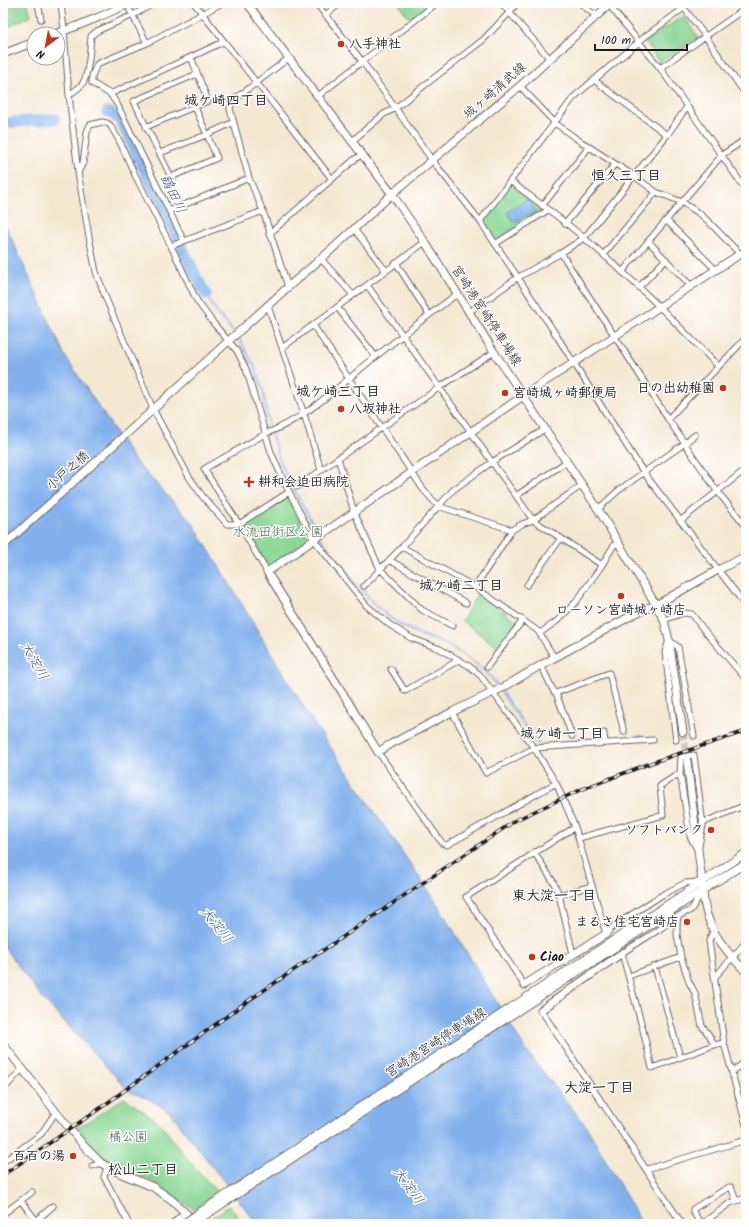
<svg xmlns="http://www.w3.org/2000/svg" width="749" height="1227" font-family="Kalam,'Klee One',sans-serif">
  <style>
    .green { fill: #8cd896; stroke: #547a59 }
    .water { fill: #82b1ed; stroke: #4f6684 }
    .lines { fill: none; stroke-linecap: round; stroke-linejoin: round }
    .stream { stroke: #82b1ed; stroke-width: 2 }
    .river { stroke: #82b1ed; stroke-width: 11 }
    .secondary-tunnel { stroke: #d4c9b7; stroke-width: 7; stroke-dasharray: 7 3.5; stroke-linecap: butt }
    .street-casing { stroke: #68635c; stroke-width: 7 }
    .secondary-casing { stroke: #68635c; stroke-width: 9 }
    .street { stroke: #fff; stroke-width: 5 }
    .secondary { stroke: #fff; stroke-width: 7 }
    .rail-casing { stroke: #1c1c1c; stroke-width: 3.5 }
    .rail { stroke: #fff; stroke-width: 2; stroke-dasharray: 6; stroke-linecap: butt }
    .secondary-bridge-casing { stroke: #68635c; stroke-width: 9; stroke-linecap: butt }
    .secondary-bridge { stroke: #fff; stroke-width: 7 }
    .poi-dot { fill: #c8321e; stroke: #fff; stroke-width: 1.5 }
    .labels { text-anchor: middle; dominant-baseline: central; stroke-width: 3; stroke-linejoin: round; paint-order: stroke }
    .poi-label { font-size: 13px; font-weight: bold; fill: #1c1c1c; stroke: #fff; text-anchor: start }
    .street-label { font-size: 13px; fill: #1c1c1c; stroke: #fff }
    .park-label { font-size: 13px; fill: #435e47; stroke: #fff }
    .neighbourhood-label { font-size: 14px; font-weight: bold; fill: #1c1c1c; stroke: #fff }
    .water-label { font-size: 14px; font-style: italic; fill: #4a5f7a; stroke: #fff }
  </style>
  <rect width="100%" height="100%" fill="#fff"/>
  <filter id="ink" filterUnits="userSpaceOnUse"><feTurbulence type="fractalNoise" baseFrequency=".025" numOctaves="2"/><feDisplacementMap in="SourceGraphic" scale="8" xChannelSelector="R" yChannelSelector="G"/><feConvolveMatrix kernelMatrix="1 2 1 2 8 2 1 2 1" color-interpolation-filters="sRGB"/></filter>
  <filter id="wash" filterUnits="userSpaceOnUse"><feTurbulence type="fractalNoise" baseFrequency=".012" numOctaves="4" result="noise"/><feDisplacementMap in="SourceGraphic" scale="16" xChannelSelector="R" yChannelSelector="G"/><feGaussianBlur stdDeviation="0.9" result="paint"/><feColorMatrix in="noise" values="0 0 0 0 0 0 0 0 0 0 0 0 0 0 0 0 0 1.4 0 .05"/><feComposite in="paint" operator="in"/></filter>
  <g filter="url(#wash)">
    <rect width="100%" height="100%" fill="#f5e8d2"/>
    <path class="green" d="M3 3H27L31 16 3 29Z
      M398 3H431L410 19Z
      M684 16 698 37 659 62 645 41Z
      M511 185 541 207V212L496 240 484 220Z
      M287 497 309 539 268 567 243 525Z
      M478 593 518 622 498 647 462 621Z
      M124 1098 159 1122 189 1161 217 1192 194 1209 185 1203 184 1204C173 1195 163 1188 151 1181 140 1175 128 1172 117 1166 101 1158 85 1144 75 1130Z
      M229 1206 245 1224H205L204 1223Z"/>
    <path class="water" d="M528 199 536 212 530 215 529 214 514 223 507 212Z
      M3 220 65 356 134 460 192 522 311 719 437 903 525 1049 586 1126 642 1224H257L170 1112 149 1099 130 1092 43 999 3 946Z"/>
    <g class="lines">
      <path class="stream" d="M206 294 217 313 227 324 240 340 255 367 263 390 268 423 281 464 290 483 319 534
        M321 538 353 580 375 605 389 617 403 626 421 635 446 644 478 665 491 677 536 742 542 745
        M572 743 642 736"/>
      <path class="river" d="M107 112 111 113 120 120 197 278 206 294
        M3 123 55 119"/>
    </g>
  </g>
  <g filter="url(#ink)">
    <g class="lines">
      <path class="secondary-tunnel" d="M683 732 687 761"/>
      <defs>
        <path id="street" d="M38 3 41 19
          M61 3 64 30 69 95 78 172 89 237 96 272 107 301 153 409 189 477 203 497 227 524H239L289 492
          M126 3 147 43
          M194 3 332 179
          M316 3 362 61 432 160 480 221 551 327 644 473 746 606
          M501 3 550 59
          M580 3 596 16
          M609 5 660 68 746 190
          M325 15 341 3
          M660 68 746 8
          M594 80 667 135
          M520 86 555 123 574 137 634 176 656 192 682 202 700 214 709 222 740 254
          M110 94 191 57 223 42
          M69 95C74 91 80 88 83 83 89 74 90 48 91 36L97 31 133 15 155 3
          M318 96 437 3
          M195 107 217 158 171 177 134 101 197 74
          M146 127 208 101 191 57
          M352 141 384 114 394 109 483 40 509 13 517 3
          M160 153 206 135 234 122
          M78 172 83 163 87 132 90 125 102 122 107 123 110 125 119 140 135 175 171 246 197 301 214 324 237 351 246 369 271 452 284 482 314 540 367 606 390 625 411 638 440 649 459 660 469 666 480 675 534 748 556 783 575 827 606 934 615 925 662 895 685 883 700 882
          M510 181C535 200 561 218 584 238 632 278 675 322 718 366
          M542 206 589 147
          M169 211 249 178
          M666 220 716 270
          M480 221 574 97 647 35 684 8 706 37 746 95
          M565 224 615 164
          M354 229 386 271
          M269 234 332 179 355 159 363 154
          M184 241 117 104 110 94 92 83V76L97 64 147 43 202 14 222 3
          M648 241 691 286
          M495 244 548 210
          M171 246 263 211
          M561 253 668 419 717 491 746 526
          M603 255 656 192
          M321 259 353 295
          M396 263 429 315
          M622 272 722 155 746 139
          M367 285 533 520 602 565
          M288 287 263 211 249 178 230 109 232 101 289 58
          M639 287 666 259
          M268 306 304 414 321 470
          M337 307 376 357
          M469 312 517 278 561 253 584 238 667 135 687 107
          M313 325 423 489 438 506 512 530
          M282 348 425 242
          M668 419 746 338
          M338 458 354 512 380 569 422 610 453 626
          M297 487 440 387 494 352
          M516 496 566 462
          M598 509 619 490 685 443 695 435
          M680 521 746 469
          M402 547 475 587 538 631 554 657
          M389 560 466 603
          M267 572 239 524 204 469 265 434C307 418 340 385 374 358 401 336 429 315 457 294
          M527 585 561 538
          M364 586 402 547 453 490 492 462 545 429
          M475 587 512 530 522 524 533 520 582 485
          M664 620 683 613 692 614 703 629 746 679
          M540 633 557 621 576 602 602 565 614 545 619 543
          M541 665 554 692 556 693 609 673 624 732
          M487 667 523 620
          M391 669 405 691 459 660
          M556 693 572 736
          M452 712 486 773 534 748 653 740
          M604 733 605 743
          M676 740 665 652 669 640 678 647 694 736
          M378 752 442 843 447 845 556 783
          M694 755 703 825 698 851 690 836 680 773 681 757Z
          M702 823 746 805
          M579 838 663 815 660 786 680 773
          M534 852 554 883 559 895 573 954
          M702 892 691 910 674 918 660 929 622 953 643 1030 652 1068 714 1045 724 1043
          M559 895 592 886
          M678 916 677 924V935L681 957 689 982 695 993 702 1026 709 1035 714 1045
          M713 931 709 941 724 1043 746 1125
          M655 967 680 1057
          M629 976 681 957
          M715 977 746 942
          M524 985 466 897 575 827
          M541 1010 682 1224
          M732 1072 746 1061
          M3 1090 22 1069
          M3 1162 41 1134 56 1112
          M92 1166 101 1163
          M107 1167 104 1177 129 1224
          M647 1169 746 1140
          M736 1200 731 1187H729L693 1209V1212L700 1222 703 1223 730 1203 746 1198
          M21 1201 39 1224
          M3 1214 32 1192
          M37 1220 53 1206"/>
        <path id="secondary" d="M247 3 392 194 425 242 494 352 598 509 656 605 664 620 669 640 683 732
          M55 34 77 26
          M3 54 34 42
          M746 252 740 254 523 396 267 572 347 700 378 752 391 744 452 712 504 687 541 665 638 612 656 605 718 570 746 556
          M3 546 288 287 330 251 392 194 520 86 611 3
          M687 761 703 890C704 926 723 948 746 972
          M524 985 606 934
          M541 1010 622 953
          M3 1044 56 1112 85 1147 101 1163 115 1171 153 1187 172 1200 195 1222
          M197 1214 746 853
          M201 1218 703 890 746 863
          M173 1224 185 1213"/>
      </defs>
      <use href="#street" class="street-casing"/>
      <use href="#secondary" class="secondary-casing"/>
      <use href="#street" class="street"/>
      <use href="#secondary" class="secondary"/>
      <defs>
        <path id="rail" d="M3 1175 99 1109 245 1003 516 820 580 790 648 764 746 731"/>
      </defs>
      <use href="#rail" class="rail-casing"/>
      <use href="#rail" class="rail"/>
      <defs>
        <path id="secondary-bridge" d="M77 26 99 17 130 3
          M183 1224 197 1214
          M193 1224 201 1218"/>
      </defs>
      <use href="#secondary-bridge" class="secondary-bridge-casing"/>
      <use href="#secondary-bridge" class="secondary-bridge"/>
    </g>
  </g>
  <g class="poi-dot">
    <circle cx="341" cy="44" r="4"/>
    <circle cx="723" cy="388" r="4"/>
    <circle cx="505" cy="393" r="4"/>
    <circle cx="341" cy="409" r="4"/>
    <path d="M247 476h4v4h4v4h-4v4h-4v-4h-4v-4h4z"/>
    <circle cx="621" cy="596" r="4"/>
    <circle cx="711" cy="830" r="4"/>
    <circle cx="687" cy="922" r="4"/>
    <circle cx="532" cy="957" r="4"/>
    <circle cx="73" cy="1156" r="4"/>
  </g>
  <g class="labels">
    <g class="poi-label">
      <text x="349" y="44">八手神社</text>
      <text x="715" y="388" text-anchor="end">日の出幼稚園</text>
      <text x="513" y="393">宮崎城ヶ崎郵便局</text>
      <text x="349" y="409">八坂神社</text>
      <text x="258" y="482">耕和会迫田病院</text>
      <text x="621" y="610" text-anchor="middle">ローソン宮崎城ヶ崎店</text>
      <text x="703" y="830" text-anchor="end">ソフトバンク</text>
      <text x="679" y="922" text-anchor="end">まるさ住宅宮崎店</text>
      <text x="540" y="957">Ciao</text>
      <text x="65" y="1156" text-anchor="end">百百の湯</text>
    </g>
    <g class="street-label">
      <text transform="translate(495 91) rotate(-41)">城ヶ崎清武線</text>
      <text transform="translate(486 316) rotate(57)">宮崎港宮崎停車場線</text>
      <text transform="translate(68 471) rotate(-42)">小戸之橋</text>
      <text transform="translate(436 1043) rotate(-33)">宮崎港宮崎停車場線</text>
    </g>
    <g class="park-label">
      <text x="278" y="532">水流田街区公園</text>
      <text x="128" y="1137">橘公園</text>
    </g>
    <g class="neighbourhood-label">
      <text x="226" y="101">城ケ崎四丁目</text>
      <text x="626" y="176">恒久三丁目</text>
      <text x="338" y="392">城ケ崎三丁目</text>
      <text x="461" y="586">城ケ崎二丁目</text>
      <text x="562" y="734">城ケ崎一丁目</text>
      <text x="554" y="896">東大淀一丁目</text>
      <text x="599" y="1088">大淀一丁目</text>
      <text x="143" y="1170">松山二丁目</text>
    </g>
    <g class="water-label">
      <text transform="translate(173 194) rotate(64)">鶴田川</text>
      <text transform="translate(34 661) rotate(60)">大淀川</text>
      <text transform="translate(216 925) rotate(51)">大淀川</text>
      <text transform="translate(408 1186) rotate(54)">大淀川</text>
    </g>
  </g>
  <rect width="749" height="1227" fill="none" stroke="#fff" stroke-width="16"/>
  <g transform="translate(46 46) rotate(212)"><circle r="19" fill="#ffffff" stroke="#a4a4a4"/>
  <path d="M0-3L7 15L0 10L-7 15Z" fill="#c8321e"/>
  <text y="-6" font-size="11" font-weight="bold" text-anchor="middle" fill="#1c1c1c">N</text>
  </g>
  <path d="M595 44v6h92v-6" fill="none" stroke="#1c1c1c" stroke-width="2"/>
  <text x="601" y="44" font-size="12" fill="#1c1c1c" stroke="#ffffff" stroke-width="3" paint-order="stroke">100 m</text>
</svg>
